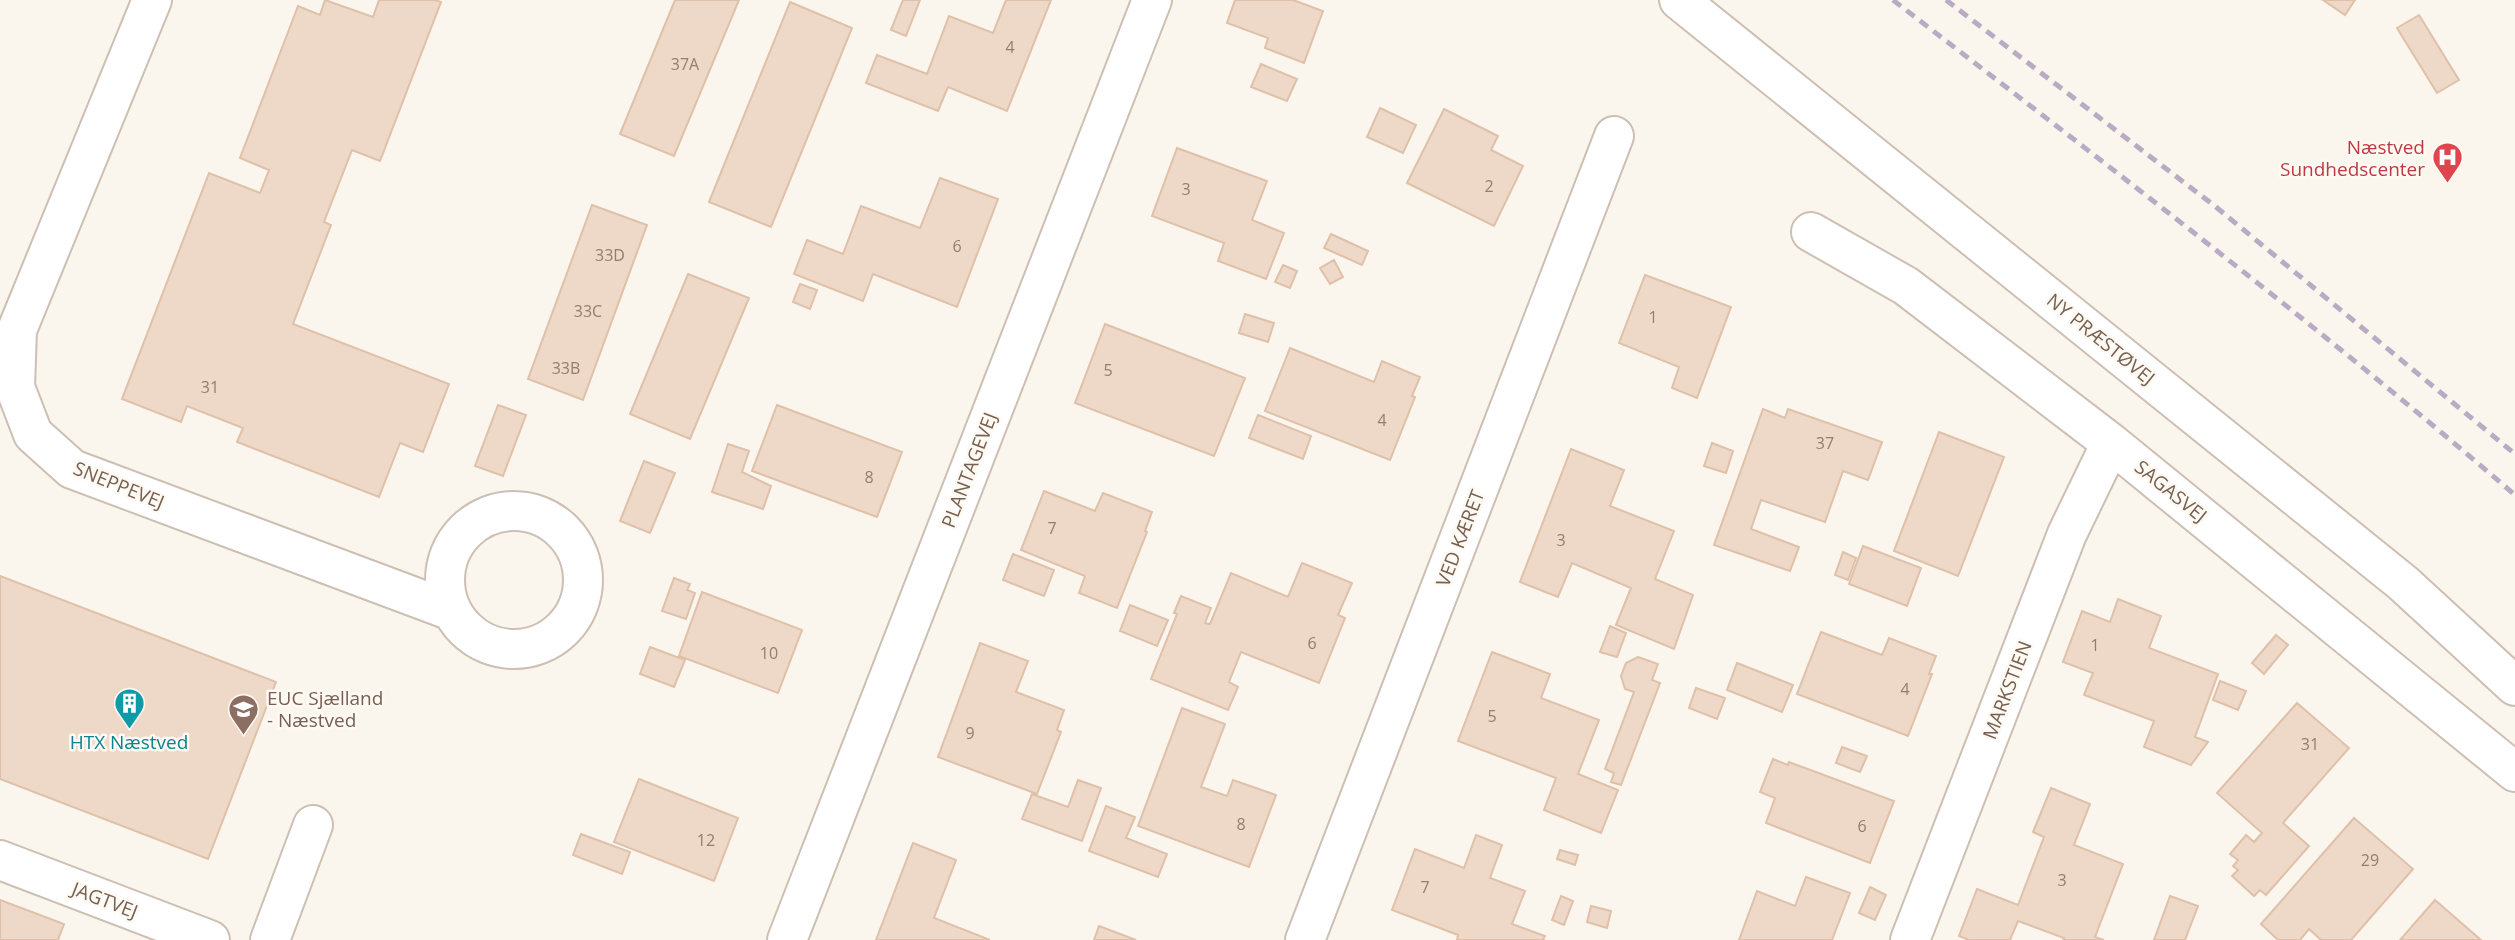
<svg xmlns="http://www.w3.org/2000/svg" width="2515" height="940" font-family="'Open Sans',sans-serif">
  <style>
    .building { fill: #eed8c7; stroke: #dfc0a9; stroke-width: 2 }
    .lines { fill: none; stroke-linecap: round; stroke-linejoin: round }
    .minor-casing { stroke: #cdbfb3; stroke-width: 42 }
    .minor { stroke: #fff; stroke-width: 38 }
    .rail { stroke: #baabc5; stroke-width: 5; stroke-dasharray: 10 7; stroke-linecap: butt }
    .labels { text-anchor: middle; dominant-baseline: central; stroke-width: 5; stroke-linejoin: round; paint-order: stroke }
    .number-label { font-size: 16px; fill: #937e6e }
    .health-label { font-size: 19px; fill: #be3a42; stroke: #fefaf3; text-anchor: end }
    .street-label { font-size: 19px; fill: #756051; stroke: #fefaf3 }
    .education-label { font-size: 19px; fill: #785e54; stroke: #fefaf3; text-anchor: start }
    .culture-label { font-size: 19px; fill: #0d838f; stroke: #fefaf3 }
  </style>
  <rect width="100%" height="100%" fill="#fbf6ed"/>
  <path class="building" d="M325 0 373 17 379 0H435L441 2 380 161 352 150 324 222 331 225 293 324 449 384 423 452 400 443 379 497 237 442 243 428 187 406 181 422 122 399 209 173 260 193 269 170 240 158 298 6 320 15Z
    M675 0H739L674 156 620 134Z
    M903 0H920L906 36 891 30Z
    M1006 0H1051L1007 111 948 87 938 111 866 83 877 55 927 74 949 16 993 33Z
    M1235 0H1293L1323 11 1304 63 1265 48 1268 38 1227 23Z
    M2323 0H2355L2345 15Z
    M790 2 852 28 771 227 709 202Z
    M2419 15 2459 80 2437 93 2397 28Z
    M1261 64 1297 79 1287 101 1251 87Z
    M1380 108 1416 125 1403 153 1367 137Z
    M1444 109 1498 136 1491 150 1523 166 1494 226 1407 183Z
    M1177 148 1267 181 1252 220 1284 233 1266 279 1218 261 1224 243 1152 216Z
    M940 178 998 199 957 307 873 274 863 301 794 274 807 240 843 254 861 206 920 228Z
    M592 205 647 225 583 400 528 379Z
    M1331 234 1368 251 1362 265 1324 248Z
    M1334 260 1343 277 1330 284 1320 268Z
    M1283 265 1297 271 1290 288 1275 282Z
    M688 274 749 298 690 439 630 414Z
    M1645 275 1731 307 1697 398 1672 388 1679 367 1619 343Z
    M800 284 817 290 810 309 793 302Z
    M1245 314 1274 323 1268 342 1239 333Z
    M1105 324 1245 378 1214 456 1075 403Z
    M1290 348 1374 382 1382 361 1420 377 1412 396 1415 397 1390 460 1265 411Z
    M498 405 526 415 503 476 475 466Z
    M777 405 902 452 877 517 752 471Z
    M1763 409 1785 418 1788 409 1882 442 1868 480 1843 471 1825 522 1761 500 1751 529 1799 547 1790 571 1714 545Z
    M1258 415 1311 436 1303 459 1249 438Z
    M1939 432 2004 457 1958 576 1894 551Z
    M1712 443 1733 451 1726 473 1704 466Z
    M728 444 749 451 742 472 771 486 763 509 712 492Z
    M1571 449 1624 470 1610 506 1674 531 1655 579 1693 595 1674 649 1616 625 1631 588 1572 563 1558 597 1520 582Z
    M644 461 675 473 650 533 620 521Z
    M1044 491 1095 511 1103 493 1152 512 1145 531 1147 532 1117 608 1079 593 1085 576 1021 550Z
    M1863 546 1921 568 1907 606 1849 584Z
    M1843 552 1856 558 1848 580 1835 575Z
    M1013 554 1054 570 1044 596 1003 580Z
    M1302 563 1352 583 1338 615 1345 618 1319 683 1241 652 1229 682 1238 687 1228 710 1151 679 1177 614 1174 613 1181 596 1211 608 1205 623 1210 624 1231 573 1288 597Z
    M0 576 276 682 208 859 0 779Z
    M674 578 690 584 687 590 695 593 686 619 662 611Z
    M702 592 802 630 778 693 679 656Z
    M2118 599 2161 616 2149 648 2218 674 2195 737 2208 742 2191 765 2144 747 2154 721 2084 695 2093 673 2063 662 2082 611 2110 622Z
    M1130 605 1168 620 1157 646 1120 631Z
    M1610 626 1626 633 1617 657 1600 652Z
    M1821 632 1882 655 1889 638 1936 656 1929 674H1932L1908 736 1797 694Z
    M2276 635 2288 645 2264 674 2252 663Z
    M980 643 1028 661 1016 692 1064 710 1057 730 1061 732 1037 794 938 757Z
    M650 647 685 660 674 687 640 674Z
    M1492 652 1550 674 1541 698 1599 720 1578 774 1618 790 1601 833 1544 810 1556 778 1458 741Z
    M1638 657 1658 664 1652 680 1660 683 1621 785 1611 782 1614 773 1605 769 1634 692 1625 689 1621 676 1626 663Z
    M1737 663 1793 685 1782 712 1727 690Z
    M2220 681 2246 691 2238 710 2213 700Z
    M1696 688 1725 698 1717 719 1689 708Z
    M2297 703 2349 748 2283 823 2309 846 2266 895 2260 890 2254 896 2232 876 2238 870 2233 866 2238 860 2230 854 2246 835 2254 842 2262 833 2217 793Z
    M1182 708 1225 724 1201 787 1227 796 1233 780 1276 795 1249 867 1138 826Z
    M1842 747 1867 756 1860 772 1836 763Z
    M1773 759 1788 765 1789 762 1894 801 1870 863 1766 823 1775 798 1760 792Z
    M639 779 738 818 714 881 614 842Z
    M1078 780 1101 788 1082 841 1022 819 1032 794 1068 807Z
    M2051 788 2090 804 2074 845 2123 864 2095 937 2104 940H2063L2064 938 2018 921 2010 940H1969L1959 936 1977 889 2018 905 2044 837 2033 832Z
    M1106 806 1135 817 1126 838 1167 854 1158 877 1089 851Z
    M2354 818 2413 869 2351 940H2321L2309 929 2300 940H2278L2261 924Z
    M581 834 630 852 622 874 573 855Z
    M1476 835 1502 845 1490 878 1525 891 1512 924 1545 936 1543 939 1545 940H1457L1458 935 1392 910 1415 849 1464 868Z
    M913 843 956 860 934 918 990 940H876Z
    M1560 850 1578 855 1575 865 1557 859Z
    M1806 877 1850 893 1832 940H1739L1757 891 1795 906Z
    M1870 887 1886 895 1875 920 1859 913Z
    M1561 896 1573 901 1564 925 1552 920Z
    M2170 896 2198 906 2185 940H2154Z
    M0 900 64 924 58 940H0Z
    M2435 900 2481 940H2400Z
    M1591 906 1611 911 1607 928 1587 922Z
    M1099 926 1136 940H1094Z"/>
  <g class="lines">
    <defs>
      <path id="minor" d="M152 0 17 330 15 387 33 434 72 469 452 611
        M1679 0 2403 583 2515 686
        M1811 232 1906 286 2111 443 2515 772
        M445 580a69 69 0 1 1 138 0a69 69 0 1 1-138 0Z
        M0 860 210 940
        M270 940 313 825
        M787 940 1152 0
        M1305 940 1614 136
        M1910 940 2067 534 2111 443"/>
    </defs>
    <use href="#minor" class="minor-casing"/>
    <use href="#minor" class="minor"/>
    <path class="rail" d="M1893 0C2103 162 2314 322 2515 495
      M1946 0 2216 207 2515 454"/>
  </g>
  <defs>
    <symbol id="hospital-pin" viewBox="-11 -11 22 30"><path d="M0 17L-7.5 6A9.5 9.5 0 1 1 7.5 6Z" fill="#e0444e" stroke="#fefaf3"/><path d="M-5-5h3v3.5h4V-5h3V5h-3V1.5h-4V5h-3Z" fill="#fff"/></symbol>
    <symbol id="building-pin" viewBox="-11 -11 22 30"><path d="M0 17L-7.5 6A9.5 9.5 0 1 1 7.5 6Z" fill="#0f9aa8" stroke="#fefaf3"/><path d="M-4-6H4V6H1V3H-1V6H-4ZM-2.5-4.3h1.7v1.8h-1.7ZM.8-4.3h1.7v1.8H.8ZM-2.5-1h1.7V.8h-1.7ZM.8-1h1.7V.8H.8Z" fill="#fff"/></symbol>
    <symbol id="school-pin" viewBox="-11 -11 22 30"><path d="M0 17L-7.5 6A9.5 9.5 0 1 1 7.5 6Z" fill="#8d6e63" stroke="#fefaf3"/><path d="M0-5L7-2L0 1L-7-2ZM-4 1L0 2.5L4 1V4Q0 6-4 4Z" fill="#fff"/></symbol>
  </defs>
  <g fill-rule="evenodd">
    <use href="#hospital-pin" x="2430" y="140" width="35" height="47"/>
    <use href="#building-pin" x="112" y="686" width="35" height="47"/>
    <use href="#school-pin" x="226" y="692" width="35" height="47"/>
  </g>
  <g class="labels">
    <g class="number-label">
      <text x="1010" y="47">4</text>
      <text x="685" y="64">37A</text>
      <text x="1489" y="186">2</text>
      <text x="1186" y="189">3</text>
      <text x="957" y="246">6</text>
      <text x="610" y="255">33D</text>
      <text x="588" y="311">33C</text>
      <text x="1653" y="317">1</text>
      <text x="566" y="368">33B</text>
      <text x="1108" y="370">5</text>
      <text x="210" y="387">31</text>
      <text x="1382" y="420">4</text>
      <text x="1825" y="443">37</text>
      <text x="869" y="477">8</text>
      <text x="1052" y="528">7</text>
      <text x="1561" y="540">3</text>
      <text x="1312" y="643">6</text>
      <text x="2095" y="645">1</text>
      <text x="769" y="653">10</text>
      <text x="1905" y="689">4</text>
      <text x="1492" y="716">5</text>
      <text x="970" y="733">9</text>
      <text x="2310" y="744">31</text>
      <text x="1241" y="824">8</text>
      <text x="1862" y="826">6</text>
      <text x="706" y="840">12</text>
      <text x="2370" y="860">29</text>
      <text x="2062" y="880">3</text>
      <text x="1425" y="887">7</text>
    </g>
    <g class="health-label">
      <text x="2425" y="147">Næstved<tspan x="2425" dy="22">Sundhedscenter</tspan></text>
    </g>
    <g class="street-label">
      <text transform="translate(2101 339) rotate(39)">NY PRÆSTØVEJ</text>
      <text transform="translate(969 470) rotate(-69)">PLANTAGEVEJ</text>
      <text transform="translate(119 485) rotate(22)">SNEPPEVEJ</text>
      <text transform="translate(2171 491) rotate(39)">SAGASVEJ</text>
      <text transform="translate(1460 538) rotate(-69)">VED KÆRET</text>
      <text transform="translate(2007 690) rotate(-69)">MARKSTIEN</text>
      <text transform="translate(105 900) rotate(21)">JAGTVEJ</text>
    </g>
    <g class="education-label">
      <text x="267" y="698">EUC Sjælland<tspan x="267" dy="22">- Næstved</tspan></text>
    </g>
    <g class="culture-label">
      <text x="129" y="742">HTX Næstved</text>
    </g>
  </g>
</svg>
